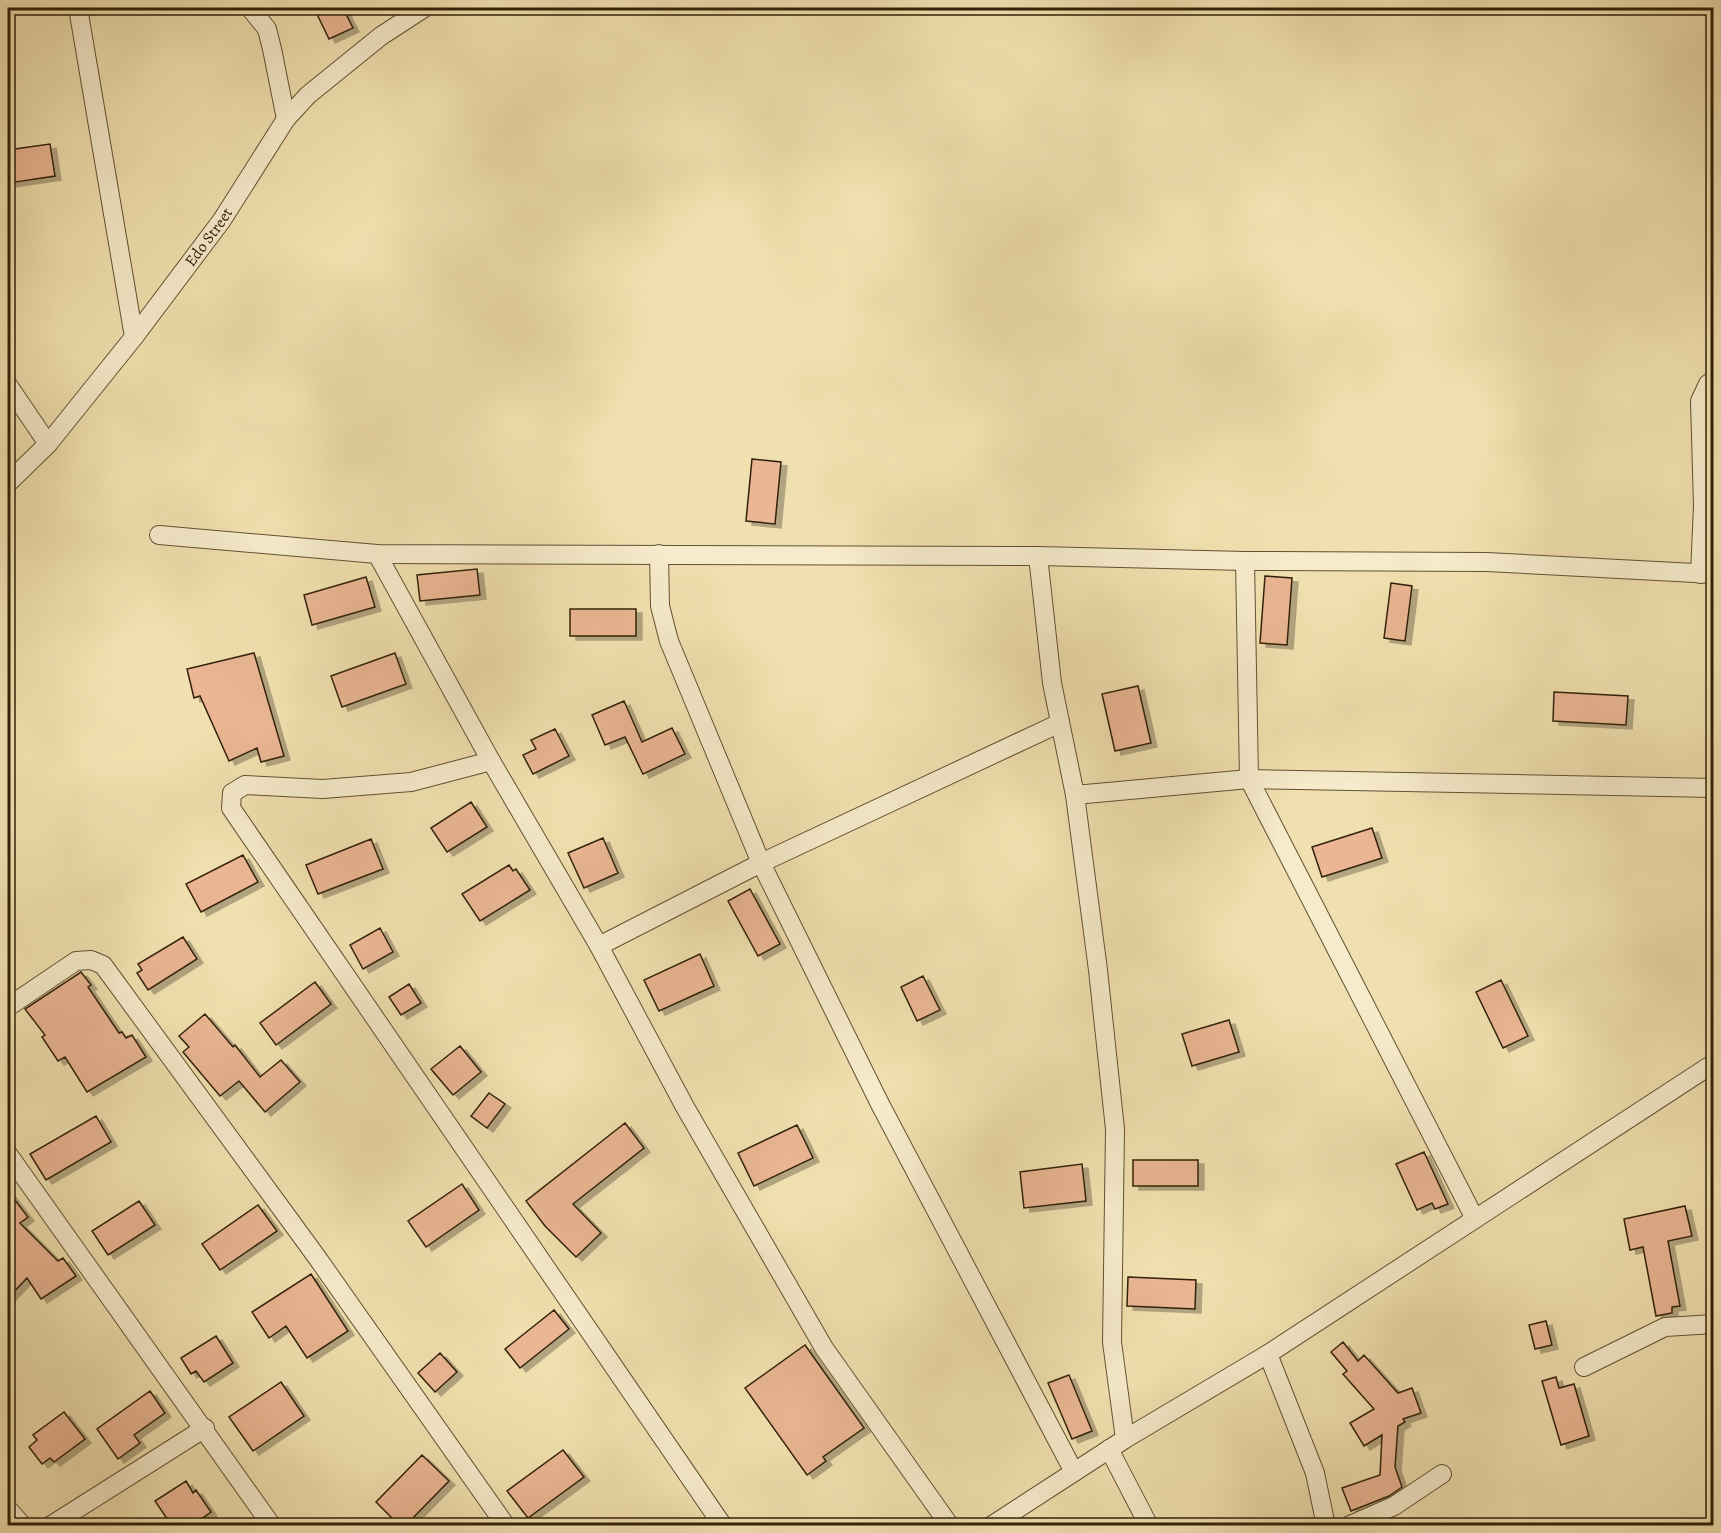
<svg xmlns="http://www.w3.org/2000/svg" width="1721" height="1533" font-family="Alegreya,serif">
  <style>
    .building { fill: #eab693; stroke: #322109; stroke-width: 1.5; filter: url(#shadow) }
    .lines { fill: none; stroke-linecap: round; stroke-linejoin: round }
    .minor-casing { stroke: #625132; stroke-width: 20 }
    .minor { stroke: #f6ebcb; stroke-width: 18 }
    .labels { text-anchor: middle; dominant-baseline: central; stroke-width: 4.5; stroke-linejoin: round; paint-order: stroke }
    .street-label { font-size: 16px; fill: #322109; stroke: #f6ebcb }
  </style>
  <defs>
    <filter id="shadow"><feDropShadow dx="6" dy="4" stdDeviation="0" flood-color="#0004"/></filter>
  </defs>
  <rect width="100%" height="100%" fill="#f1e0af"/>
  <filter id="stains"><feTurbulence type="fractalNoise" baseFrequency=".00333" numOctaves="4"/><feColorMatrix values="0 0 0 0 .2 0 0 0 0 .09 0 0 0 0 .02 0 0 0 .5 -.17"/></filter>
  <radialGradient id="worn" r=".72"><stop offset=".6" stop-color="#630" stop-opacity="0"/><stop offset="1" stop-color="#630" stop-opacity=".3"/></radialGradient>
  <path class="building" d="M314 8H343L353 28 329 39Z
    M50 144 55 176 9 183 8 150Z
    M752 459 781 462 775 524 746 521Z
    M477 569 480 595 420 601 417 575Z
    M1265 576 1292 578 1287 645 1260 643Z
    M366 577 375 607 312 625 304 595Z
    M1391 583 1412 586 1405 641 1384 638Z
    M570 609H636V636H570Z
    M254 653 284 756 261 762 257 748 229 761 200 696 194 698 187 669Z
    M395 653 406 684 342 707 331 676Z
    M1138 686 1151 743 1115 751 1102 694Z
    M1554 692 1628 696 1626 725 1553 721Z
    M624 701 642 742 672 728 685 754 643 774 625 737 605 745 592 715Z
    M555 729 569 756 533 774 523 755 536 749 531 740Z
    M471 802 487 827 447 852 431 828Z
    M1372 828 1382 858 1322 877 1312 847Z
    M603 838 618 873 584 888 568 853Z
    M371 839 383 869 318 894 306 865Z
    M243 855 258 882 201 912 186 884Z
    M509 865 513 871 516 869 530 890 480 921 462 894Z
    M750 889 780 944 758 956 728 901Z
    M380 928 393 952 363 969 350 945Z
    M183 937 197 959 148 990 137 973 142 970 138 964Z
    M700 954 714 986 659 1011 644 980Z
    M81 972 91 985 88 987 119 1033 122 1032 126 1038 132 1035 146 1057 87 1092 65 1057 58 1061 42 1037 45 1035 25 1009Z
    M923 976 940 1010 917 1021 901 987Z
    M1501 980 1528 1036 1503 1048 1476 992Z
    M315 982 331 1004 276 1045 260 1023Z
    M409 984 421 1003 401 1015 389 997Z
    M205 1014 233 1047 235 1045 260 1077 281 1060 300 1082 265 1112 239 1081 220 1096 183 1052 189 1047 179 1036Z
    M1229 1020 1239 1052 1192 1066 1182 1034Z
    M460 1046 481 1072 453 1095 431 1069Z
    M489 1093 505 1104 487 1128 471 1116Z
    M96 1116 111 1142 46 1180 30 1154Z
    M625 1123 644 1148 573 1204 601 1233 576 1257 545 1226 526 1201Z
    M797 1125 813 1158 754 1186 738 1153Z
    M1424 1152 1448 1204 1435 1209 1432 1203 1417 1210 1396 1164Z
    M1133 1160H1198V1186H1133Z
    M1082 1164 1086 1201 1024 1208 1020 1172Z
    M462 1184 479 1210 426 1247 408 1221Z
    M8 1191 28 1217 20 1223 58 1261 63 1258 76 1276 41 1299 27 1278 8 1298Z
    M139 1201 155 1225 108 1255 92 1231Z
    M258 1205 277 1231 220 1270 202 1244Z
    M1685 1206 1692 1236 1668 1241 1680 1306 1672 1307V1313L1656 1316 1643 1247 1630 1250 1624 1219Z
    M311 1274 348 1331 307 1358 286 1326 269 1338 252 1312Z
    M1128 1277 1196 1280 1195 1309 1127 1306Z
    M554 1310 569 1329 520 1368 505 1349Z
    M1546 1321 1552 1345 1535 1349 1529 1325Z
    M216 1336 233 1363 204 1382 196 1371 191 1374 181 1358Z
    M1343 1342 1358 1361 1364 1355 1398 1393 1412 1388 1421 1413 1403 1419 1405 1422 1398 1426 1395 1467 1402 1487 1389 1496 1351 1511 1342 1488 1380 1475 1382 1435 1364 1446 1350 1423 1374 1409 1343 1374 1347 1371 1331 1352Z
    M805 1345 864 1428 823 1457 826 1461 807 1475 745 1388Z
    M440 1353 457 1372 435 1392 418 1373Z
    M1069 1375 1092 1431 1072 1439 1048 1383Z
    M1556 1377 1559 1388 1574 1384 1589 1436 1561 1445 1542 1381Z
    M281 1382 304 1416 253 1451 229 1417Z
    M150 1391 165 1413 134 1435 140 1443 118 1459 97 1429Z
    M64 1412 85 1439 54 1462 50 1458 42 1464 29 1447 37 1440 33 1435Z
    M563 1450 584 1477 528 1518 507 1491Z
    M422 1455 449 1481 405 1526H400L376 1502Z
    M186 1481 193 1493 196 1490 211 1512 191 1526H172L155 1501Z"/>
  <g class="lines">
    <defs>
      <g id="minor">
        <path d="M78 8 134 337"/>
        <path d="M250 8 267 29 272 49 286 119"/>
        <path d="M8 385 48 444"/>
        <path id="s1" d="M8 483 48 444 134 337 222 220 286 119 308 95 381 36 424 8"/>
        <path d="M159 535 377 554 1038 556 1245 561 1487 562 1714 574"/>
        <path d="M377 554 491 761 599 946 685 1107 824 1348 950 1526"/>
        <path d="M659 554 660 606 669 641 761 863 880 1104 1074 1472"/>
        <path d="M1038 556 1052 683 1075 795 1098 970 1115 1129 1112 1342 1125 1439"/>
        <path d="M1245 561 1249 779 1475 1219"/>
        <path d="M1700 574 1703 506 1700 401 1708 384 1714 380"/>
        <path d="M491 761 411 782 323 789 245 785 232 793 231 808 723 1526"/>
        <path d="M1075 795 1249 779 1714 788"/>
        <path d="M599 946 761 863 1060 723"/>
        <path d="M8 1007 76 961 91 960 103 965 316 1256 506 1526"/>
        <path d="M8 1154 272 1526"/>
        <path d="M1268 1354 1315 1473 1326 1526"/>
        <path d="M1584 1367 1665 1327 1714 1324"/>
        <path d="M1109 1449 1149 1526"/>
        <path d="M8 1509 23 1526"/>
        <path d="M50 1526 205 1428"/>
        <path d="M991 1526 1125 1439 1268 1354 1714 1063"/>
        <path d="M1348 1526 1394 1506 1442 1474"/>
      </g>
    </defs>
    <use href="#minor" class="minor-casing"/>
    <use href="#minor" class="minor"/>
  </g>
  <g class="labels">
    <g class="street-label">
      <text stroke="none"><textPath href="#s1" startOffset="318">Edo Street</textPath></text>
    </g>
  </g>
  <rect width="1721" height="1533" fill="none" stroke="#f1e0af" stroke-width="30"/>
  <rect x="9" y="9" width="1703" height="1515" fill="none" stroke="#322109" stroke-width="3"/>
  <rect x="15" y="15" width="1691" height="1503" fill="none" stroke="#322109" stroke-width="1.5"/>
  <rect width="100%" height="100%" filter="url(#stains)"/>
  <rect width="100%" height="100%" fill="url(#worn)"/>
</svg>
